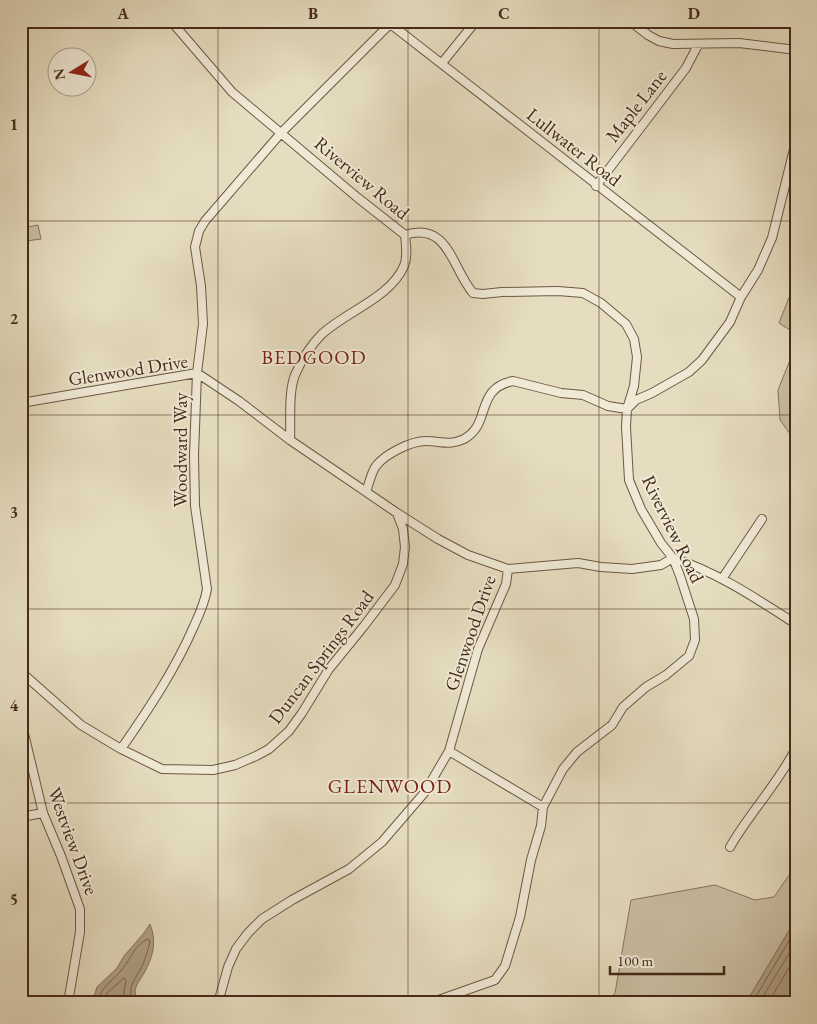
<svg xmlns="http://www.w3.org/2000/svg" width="817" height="1024" font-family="'EB Garamond',serif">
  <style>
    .green { fill: #cbbfa4; stroke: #88745e }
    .water { fill: #b0a087; stroke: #86715b }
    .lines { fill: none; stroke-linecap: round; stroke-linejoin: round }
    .shore { stroke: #7b6550; stroke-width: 1 }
    .minor-casing { stroke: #6e5743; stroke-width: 10 }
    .minor { stroke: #efe9d6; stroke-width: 8 }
    .grid { fill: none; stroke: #462a19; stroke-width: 1; stroke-opacity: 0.55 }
    .labels { text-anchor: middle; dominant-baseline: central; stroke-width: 4; stroke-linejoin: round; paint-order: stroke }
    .street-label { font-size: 19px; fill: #462a19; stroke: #efe9d6 }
    .neighbourhood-label { font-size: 20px; letter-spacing: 1px; fill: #7a1f14; stroke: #efe9d6 }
    .neatline { fill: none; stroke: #462a19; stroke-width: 2 }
    .grid-label { font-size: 16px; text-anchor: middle; font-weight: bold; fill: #462a19 }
  </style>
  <rect width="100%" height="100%" fill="#e6ddc0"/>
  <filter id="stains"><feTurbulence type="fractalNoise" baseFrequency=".004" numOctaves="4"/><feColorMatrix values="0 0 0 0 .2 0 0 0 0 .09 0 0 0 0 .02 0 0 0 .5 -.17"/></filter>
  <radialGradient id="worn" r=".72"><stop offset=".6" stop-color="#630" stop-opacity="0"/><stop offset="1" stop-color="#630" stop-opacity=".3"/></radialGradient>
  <path class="green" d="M38 225 41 239 26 241 23 228Z
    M796 280V334L779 323Z
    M796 345V442L780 420 778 390Z
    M796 865V919L746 1003H607L615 993 631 900 715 885 755 900 774 897Z"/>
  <path class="water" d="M796 919V1003H746Z
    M150 924C157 942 153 957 144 973 141 979 136 984 135 991 135 995 137 999 138 1003H92L97 987 117 968 124 956 144 933Z"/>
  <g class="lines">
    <path class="shore" d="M97 1003C101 987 110 983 120 972 130 961 134 945 148 939L150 941C148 951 145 960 141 968 134 982 127 986 133 1003
      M104 1003 107 993 124 978 126 980 124 992 126 1003
      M752 1003 796 929
      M759 1003 796 942
      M768 1003 796 956"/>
    <defs>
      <path id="minor" d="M171 21 232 92 358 198 405 235
        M630 21 648 35 659 41 673 44 739 43 796 50
        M388 22 741 297
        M442 63 476 21
        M596 186 686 68 698 45
        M405 235C449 221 452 269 473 293L483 294 502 292 558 291 583 293 601 303 626 324 634 339 637 357 634 386 627 409 626 427 629 480 641 509 661 543 673 558 680 576 694 619 695 640 689 656 666 675 646 687 623 707 612 725 577 752 563 769 543 807 541 826 531 860 520 917 505 966 495 980 430 1003
        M21 403 197 373 239 401 290 440 397 513 438 539 468 555 508 569 578 563 601 567 632 569 661 565 673 558C717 572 757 599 796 624
        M290 440C291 421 288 393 295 375 301 361 311 345 322 334 347 311 390 298 404 266 408 257 406 245 405 235
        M366 492C369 484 371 473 376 466 385 454 411 441 426 441 440 441 450 446 464 439 492 424 474 389 513 381L561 393 583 395 608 406 627 409 636 400 652 393 689 372 702 360 730 322 741 297 758 270 772 238 796 141
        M722 579 762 519
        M21 672 81 725 121 749 162 769 213 770 235 765 256 756 269 749 289 731 302 713 329 669 364 626 395 585 403 564 405 547 403 529 397 513
        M21 721 43 813 61 856 80 909V932L68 1003
        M121 749C148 710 175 670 194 626 200 613 205 602 207 589L195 506 194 455 197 373 203 324 201 286 195 247 199 231 205 221 281 133 390 24
        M449 751 543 807
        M21 817 43 813
        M730 847C750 812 778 784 796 748
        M218 1003 228 967 236 949 248 933 262 919 292 900 349 869 382 842 425 792 449 751 478 649 506 584 508 569"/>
    </defs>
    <use href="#minor" class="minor-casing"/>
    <use href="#minor" class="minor"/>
  </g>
  <path class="grid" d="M218 21V1003M408 21V1003M599 21V1003M21 221H796M21 415H796M21 609H796M21 803H796"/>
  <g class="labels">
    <g class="street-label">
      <text transform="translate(636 106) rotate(-52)">Maple Lane</text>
      <text transform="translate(574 147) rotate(38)">Lullwater Road</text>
      <text transform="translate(362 178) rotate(40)">Riverview Road</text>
      <text transform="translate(128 370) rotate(-9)">Glenwood Drive</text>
      <text transform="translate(180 450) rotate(-90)">Woodward Way</text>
      <text transform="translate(673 529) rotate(64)">Riverview Road</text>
      <text transform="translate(470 633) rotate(-71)">Glenwood Drive</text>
      <text transform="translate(321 657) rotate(-53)">Duncan Springs Road</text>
      <text transform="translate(73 841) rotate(70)">Westview Drive</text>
    </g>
    <g class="neighbourhood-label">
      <text x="314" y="357">BEDGOOD</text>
      <text x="390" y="786">GLENWOOD</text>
    </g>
  </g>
  <rect width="817" height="1024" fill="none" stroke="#e6ddc0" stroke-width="55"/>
  <g transform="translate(72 72) rotate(260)"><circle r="24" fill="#efe9d6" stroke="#ab9d8a"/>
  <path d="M0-4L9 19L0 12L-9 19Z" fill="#8f2418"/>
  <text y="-8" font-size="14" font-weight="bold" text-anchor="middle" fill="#462a19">N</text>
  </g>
  <path d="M610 966v8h114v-8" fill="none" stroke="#462a19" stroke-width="2.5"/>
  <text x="617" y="966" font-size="15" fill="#462a19" stroke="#efe9d6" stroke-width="4" paint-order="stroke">100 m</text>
  <rect x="28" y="28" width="762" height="968" class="neatline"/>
  <g class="grid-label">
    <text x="123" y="19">A</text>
    <text x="313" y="19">B</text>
    <text x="504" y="19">C</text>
    <text x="694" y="19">D</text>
    <text x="14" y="130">1</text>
    <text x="14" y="324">2</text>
    <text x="14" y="518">3</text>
    <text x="14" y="711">4</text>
    <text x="14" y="905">5</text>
  </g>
  <rect width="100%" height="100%" filter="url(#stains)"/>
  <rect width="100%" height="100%" fill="url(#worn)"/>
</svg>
